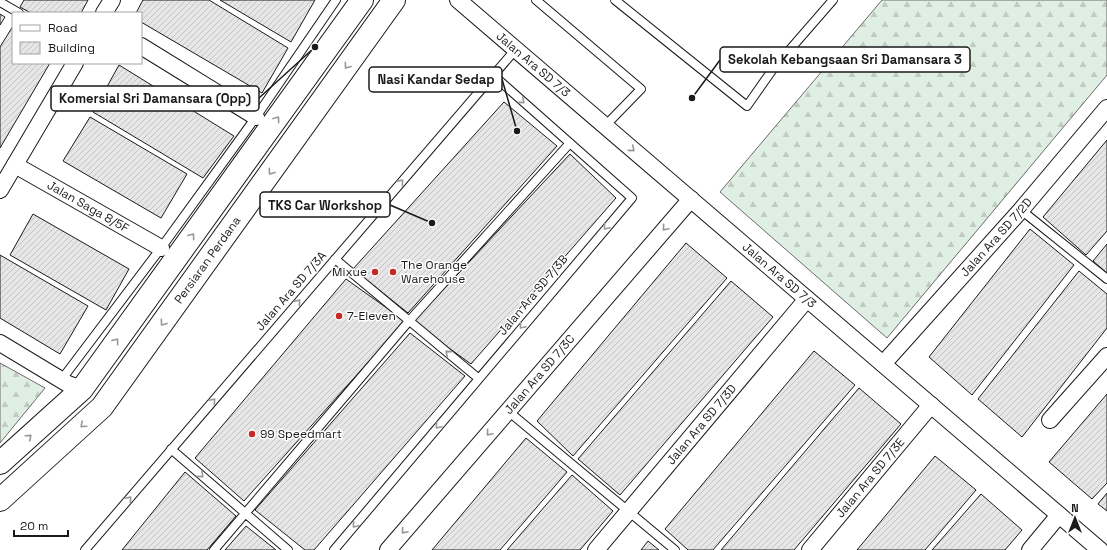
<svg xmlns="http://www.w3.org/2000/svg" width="1107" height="550" font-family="'Space Grotesk',sans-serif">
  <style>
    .forest { fill: url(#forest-firs); stroke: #6a6a6a }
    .building { fill: url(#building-hatch); stroke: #1a1a1a }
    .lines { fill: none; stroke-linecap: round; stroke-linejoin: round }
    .service-casing { stroke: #1a1a1a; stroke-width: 10 }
    .minor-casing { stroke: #1a1a1a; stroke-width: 18 }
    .secondary-casing { stroke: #1a1a1a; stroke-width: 24 }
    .service { stroke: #fff; stroke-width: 8 }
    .minor { stroke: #fff; stroke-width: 16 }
    .secondary { stroke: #fff; stroke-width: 22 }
    .oneway { stroke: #989898 }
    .poi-dot { fill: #c62828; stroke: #fff; stroke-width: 1.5 }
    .labels { text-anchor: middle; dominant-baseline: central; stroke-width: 3; stroke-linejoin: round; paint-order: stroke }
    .street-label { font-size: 12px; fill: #1a1a1a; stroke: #fff }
    .poi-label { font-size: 12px; fill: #1a1a1a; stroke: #fff; text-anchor: start }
    .leader { fill: none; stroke: #1a1a1a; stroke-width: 1.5 }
    .callout-dot { fill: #1a1a1a; stroke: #fff; stroke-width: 1.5 }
    .callout { fill: #fff; stroke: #1a1a1a; stroke-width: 1.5 }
    .callout-label { font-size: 13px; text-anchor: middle; font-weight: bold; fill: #1a1a1a }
  </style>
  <defs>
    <pattern id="forest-firs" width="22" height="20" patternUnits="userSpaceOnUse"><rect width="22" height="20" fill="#e0efe3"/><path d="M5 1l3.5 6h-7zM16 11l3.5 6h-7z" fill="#c0ccc2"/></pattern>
    <pattern id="building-hatch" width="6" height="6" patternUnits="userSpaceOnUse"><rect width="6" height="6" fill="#e6e6e6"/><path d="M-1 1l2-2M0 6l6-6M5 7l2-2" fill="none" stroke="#c5c5c5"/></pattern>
  </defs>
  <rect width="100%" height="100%" fill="#fff"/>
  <path class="forest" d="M882 0H1107V75L887 338 720 192Z
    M0 363 45 388 0 443Z"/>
  <path class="building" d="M24 0H88L81 13H31L20 7Z
    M143 0H209L288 48 262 93 141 22V13H136Z
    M220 0H315L291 42Z
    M0 14 5 17 0 25Z
    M13 26V63H50L0 148V47Z
    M119 65 234 136 203 178 93 112Z
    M504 102 557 146 408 313 353 269Z
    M90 117 187 174 161 218 63 161Z
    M1107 140V231L1086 255 1043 217Z
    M570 154 616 198 471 364 413 322Z
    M33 214 129 269 106 310 10 255Z
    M1030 229 1074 265 972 395 929 357Z
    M686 243 727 278 573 456 537 421Z
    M1107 244V273L1093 261Z
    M0 255 88 306 60 354 0 318Z
    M1079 271 1107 294V328L1022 437 978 399Z
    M346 279 405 321 244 501 195 458Z
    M731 281 773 317 620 495 578 459Z
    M410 333 465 376 314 550H305L255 510Z
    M814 351 855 385 713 550H688L665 529Z
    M859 388 901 424 794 550H721Z
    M1107 394V483L1092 499 1049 462Z
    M526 438 567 472 500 550H432Z
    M935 456 976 490 925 550H857Z
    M185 472 236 516 207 550H122Z
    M572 475 613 511 580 550H507Z
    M1107 493V511L1098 504Z
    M981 494 1022 530 1005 550H932Z
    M246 526 276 550H225Z
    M648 541 659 550H641Z"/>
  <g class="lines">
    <defs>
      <path id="service" d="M536 0 641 89 604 127
        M615 0 747 106 773 69 833 0
        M0 2 19 13
        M1021 210 1107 279
        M335 259 478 378
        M62 379 161 248 256 117 336 0
        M508 411 675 550
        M171 449 288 550
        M85 550 516 49
        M214 550 409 321 570 143
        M334 550 632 198 493 75"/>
      <g id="minor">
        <path id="s1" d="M458 0 1100 550"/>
        <path d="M104 13 112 0"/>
        <path d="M141 46 256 117"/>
        <path id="s2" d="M15 165 161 248"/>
        <path d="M0 190 75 63"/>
        <path d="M0 343 68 384 82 389"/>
        <path id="s3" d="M883 364 1021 210 1107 108"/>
        <path d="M1050 420 1107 356"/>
        <path id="s4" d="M388 550 691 199"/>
        <path id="s5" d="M596 550 807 299"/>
        <path id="s6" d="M810 550 931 405"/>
        <path d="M1030 550 1059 515"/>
      </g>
      <g id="secondary">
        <path d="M0 463 82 389 362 0"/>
        <path id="s7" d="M0 500 102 407 394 0"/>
      </g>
    </defs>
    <use href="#service" class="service-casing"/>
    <use href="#minor" class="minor-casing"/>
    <use href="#secondary" class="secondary-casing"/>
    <use href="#service" class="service"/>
    <use href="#minor" class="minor"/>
    <use href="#secondary" class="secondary"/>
  </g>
  <defs><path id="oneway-chevron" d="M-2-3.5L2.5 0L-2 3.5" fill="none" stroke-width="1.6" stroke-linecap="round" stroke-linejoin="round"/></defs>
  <g class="oneway">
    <use href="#oneway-chevron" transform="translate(347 66) rotate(126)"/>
    <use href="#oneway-chevron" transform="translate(522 101) rotate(41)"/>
    <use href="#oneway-chevron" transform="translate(277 119) rotate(-54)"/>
    <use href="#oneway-chevron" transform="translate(632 149) rotate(40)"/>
    <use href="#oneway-chevron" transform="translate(271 172) rotate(126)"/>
    <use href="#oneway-chevron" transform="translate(401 182) rotate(-49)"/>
    <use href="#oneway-chevron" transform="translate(606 227) rotate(130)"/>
    <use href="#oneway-chevron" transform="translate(665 228) rotate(131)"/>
    <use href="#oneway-chevron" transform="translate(192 236) rotate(-54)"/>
    <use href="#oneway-chevron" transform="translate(298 302) rotate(-49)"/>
    <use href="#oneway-chevron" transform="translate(163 323) rotate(126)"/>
    <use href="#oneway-chevron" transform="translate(522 326) rotate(130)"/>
    <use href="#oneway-chevron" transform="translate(116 341) rotate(-54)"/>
    <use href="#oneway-chevron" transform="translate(448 353) rotate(-140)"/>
    <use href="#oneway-chevron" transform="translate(213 401) rotate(-49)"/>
    <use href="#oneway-chevron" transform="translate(83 425) rotate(138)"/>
    <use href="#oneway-chevron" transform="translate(438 426) rotate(130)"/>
    <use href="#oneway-chevron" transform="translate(489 433) rotate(131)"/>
    <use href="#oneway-chevron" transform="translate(29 437) rotate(-42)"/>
    <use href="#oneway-chevron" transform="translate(201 475) rotate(41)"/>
    <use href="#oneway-chevron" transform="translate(129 499) rotate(-49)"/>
    <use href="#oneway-chevron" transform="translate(355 525) rotate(130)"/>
    <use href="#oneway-chevron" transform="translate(404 531) rotate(131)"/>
  </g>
  <g class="poi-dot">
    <circle cx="375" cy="272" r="4"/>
    <circle cx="393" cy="272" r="4"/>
    <circle cx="339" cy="316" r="4"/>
    <circle cx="252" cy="434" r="4"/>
  </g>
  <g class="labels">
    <g class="street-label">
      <text stroke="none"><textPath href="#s1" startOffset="99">Jalan Ara SD 7/3</textPath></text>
      <text stroke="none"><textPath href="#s2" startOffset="84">Jalan Saga 8/5F</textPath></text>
      <text stroke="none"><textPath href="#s3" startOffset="170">Jalan Ara SD 7/2D</textPath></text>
      <text stroke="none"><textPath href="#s7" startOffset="319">Persiaran Perdana</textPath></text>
      <text stroke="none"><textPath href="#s1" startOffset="423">Jalan Ara SD 7/3</textPath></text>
      <text transform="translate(291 291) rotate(-49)">Jalan Ara SD 7/3A</text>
      <text transform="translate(533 295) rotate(-50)">Jalan Ara SD 7/3B</text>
      <text stroke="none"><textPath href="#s4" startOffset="232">Jalan Ara SD 7/3C</textPath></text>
      <text stroke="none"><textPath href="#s5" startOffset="164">Jalan Ara SD 7/3D</textPath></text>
      <text stroke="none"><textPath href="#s6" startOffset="94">Jalan Ara SD 7/3E</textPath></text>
    </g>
    <g class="poi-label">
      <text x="401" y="265">The Orange<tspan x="401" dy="14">Warehouse</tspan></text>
      <text x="367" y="272" text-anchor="end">Mixue</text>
      <text x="347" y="316">7-Eleven</text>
      <text x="260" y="434">99 Speedmart</text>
    </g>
  </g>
  <path class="leader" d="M692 98L720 60M517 131L502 79M315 47L259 98M432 223L390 205"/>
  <g class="callout-dot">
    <circle cx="692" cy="98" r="4"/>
    <circle cx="517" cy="131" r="4"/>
    <circle cx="315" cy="47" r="4"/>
    <circle cx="432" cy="223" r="4"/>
  </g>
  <g class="callout">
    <rect x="720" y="47" width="250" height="25" rx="4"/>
    <rect x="369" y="67" width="133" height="25" rx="4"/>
    <rect x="51" y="86" width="208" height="25" rx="4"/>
    <rect x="260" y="192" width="130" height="25" rx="4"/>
  </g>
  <g class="callout-label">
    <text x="845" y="64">Sekolah Kebangsaan Sri Damansara 3</text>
    <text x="436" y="84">Nasi Kandar Sedap</text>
    <text x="155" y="103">Komersial Sri Damansara (Opp)</text>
    <text x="325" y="210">TKS Car Workshop</text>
  </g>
  <rect x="12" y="12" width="130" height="52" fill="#ffffff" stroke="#a3a3a3"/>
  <rect x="20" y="25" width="20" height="6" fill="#ffffff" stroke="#a3a3a3"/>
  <text x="48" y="32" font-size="12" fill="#1a1a1a">Road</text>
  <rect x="20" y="42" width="20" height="12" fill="url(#building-hatch)" stroke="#a3a3a3"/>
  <text x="48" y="52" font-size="12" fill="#1a1a1a">Building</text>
  <g transform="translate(1075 518)" stroke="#ffffff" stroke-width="3" paint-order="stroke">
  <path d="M0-3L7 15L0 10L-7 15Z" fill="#1a1a1a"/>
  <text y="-6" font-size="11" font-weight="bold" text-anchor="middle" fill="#1a1a1a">N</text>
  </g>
  <path d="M14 530v6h54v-6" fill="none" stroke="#1a1a1a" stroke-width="2"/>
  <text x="20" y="530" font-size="12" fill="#1a1a1a" stroke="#ffffff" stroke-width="3" paint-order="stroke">20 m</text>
</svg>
